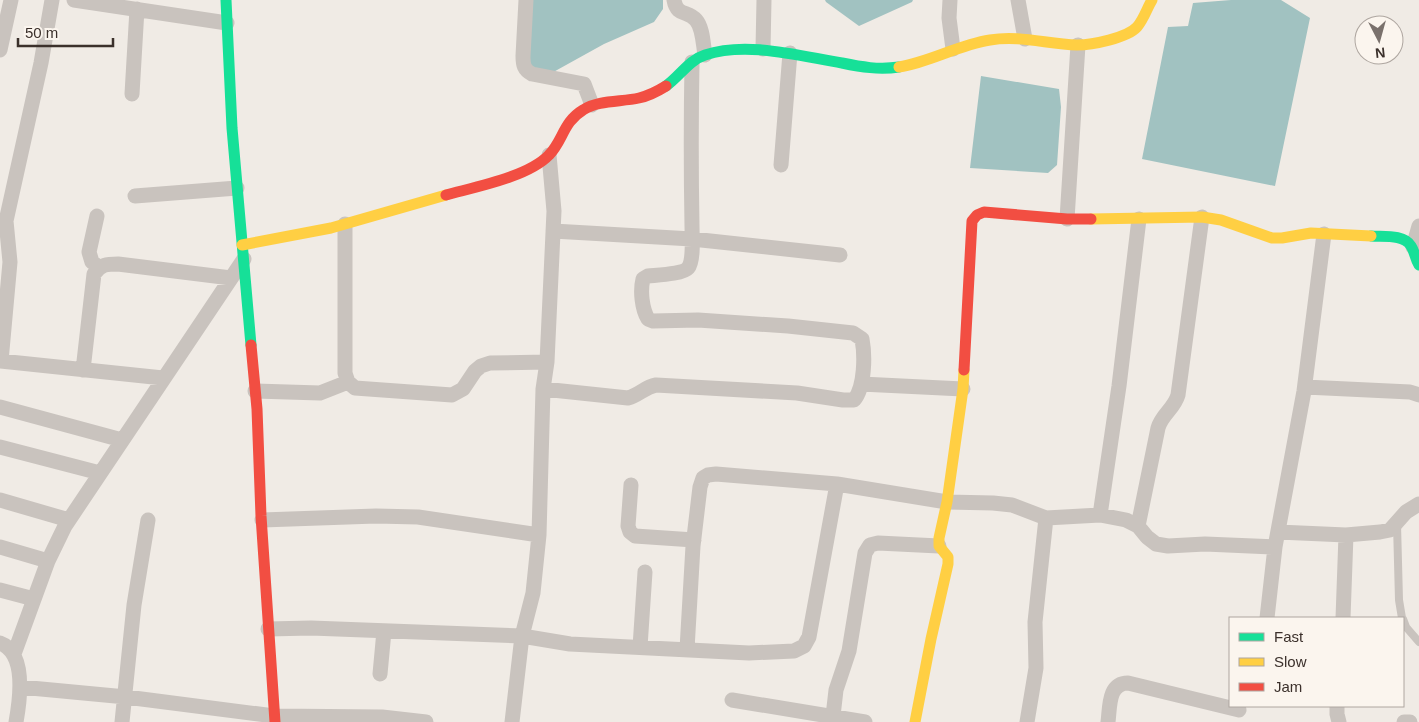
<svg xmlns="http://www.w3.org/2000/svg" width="1419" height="722" font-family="Helvetica,sans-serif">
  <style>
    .water { fill: #a1c2c1 }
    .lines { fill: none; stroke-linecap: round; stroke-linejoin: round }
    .lane { stroke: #c9c3be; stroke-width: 8 }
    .street { stroke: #c9c3be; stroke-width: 15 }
    .fast { stroke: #16e098; stroke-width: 11 }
    .slow { stroke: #ffcf43; stroke-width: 11 }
    .jam { stroke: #f24e42; stroke-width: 11 }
  </style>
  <rect width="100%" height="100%" fill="#f0ebe5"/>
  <path class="water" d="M532 0H663V9L654 22 604 44 548 75 528 66Z
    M825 0H913L912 2 859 26 826 2Z
    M1231 0H1281L1310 18 1275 186 1142 159 1168 27 1188 26 1193 3Z
    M981 76 1059 89 1061 107 1057 165 1048 173 970 168Z"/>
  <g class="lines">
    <path class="lane" d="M1397 524 1399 600 1402 618
      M1403 619 1406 627 1419 642"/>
    <path class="street" d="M74 0 227 23
      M526 0 523 56C523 65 524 70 532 74L584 84 592 105
      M674 0C677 17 688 10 696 20 703 28 703 44 705 55
      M950 0 949 18 953 49
      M1018 0 1025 39
      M763 49 764 0
      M0 50 11 0
      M132 94 137 9
      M781 165 790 53
      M135 196 237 188
      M97 216 89 252 92 262 99 267
      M1067 219 1078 45
      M345 224V373L348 382 355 388 452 395 463 389 475 371 481 366 490 363 547 362
      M553 231 692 239 840 255
      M1413 247 1419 226
      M0 361 163 378
      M1 361 10 262 6 221 41 63 52 0
      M83 370 94 274C101 264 107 264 118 264L231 278
      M861 384 963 389
      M1305 387 1410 392 1419 395
      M543 389 628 398C639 395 645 387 656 385L797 393 843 400H854C865 387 865 355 862 339L853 333 788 326 698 320 653 321 648 319C642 309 640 291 643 279L648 276C657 275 683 274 688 268 694 261 692 235 692 226 691 171 691 117 692 62
      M255 391 320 393 348 382
      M0 407 122 440
      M0 447 100 473
      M631 485 628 526 630 532 635 536 694 540
      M0 500 69 520
      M1100 515 1119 386 1139 219
      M262 520 376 516 418 517 539 535
      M1138 526 1158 428C1162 414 1174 409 1178 395L1202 217
      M1278 532 1346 535 1380 532 1390 530 1406 512 1419 504
      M0 547 48 561
      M0 590 34 599
      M1267 618 1275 547 1304 391 1324 234
      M1343 618 1346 535
      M268 629 311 628 522 636 570 644 749 653 794 651 804 646 809 637 837 484
      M0 643C27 653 20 700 16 722
      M640 647 645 572
      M687 649 693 546 700 487 703 478 708 475 716 474 837 484 947 502 993 503 1012 505 1046 518 1100 515 1126 520 1138 526 1147 537 1156 544 1168 546 1205 544 1275 547
      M14 654 48 561 65 526 244 259
      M380 674 384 631
      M20 687 126 697 274 716 382 717 426 722
      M732 700 865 722
      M1337 706V714L1339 722
      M833 716 836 690 849 651 865 553 870 545 878 543 939 546
      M122 722 134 605 148 520
      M512 722 522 636 533 593 539 535 543 389 547 362 554 211 549 155
      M1027 722 1036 668 1035 622 1046 518
      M1108 722C1110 707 1108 683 1128 683L1239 710
      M1404 722H1410"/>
    <path class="fast" d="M226 0 232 128 251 345
      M666 86C680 76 689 60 705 55 747 41 799 56 842 63 861 67 879 70 899 67
      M1371 236C1383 237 1404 234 1411 246 1415 252 1415 259 1419 265"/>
    <path class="slow" d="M899 67C930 62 958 45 990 40 1019 35 1047 44 1077 45 1092 45 1127 38 1137 27 1144 19 1147 8 1152 0
      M1091 219 1202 217 1221 220 1272 238H1282L1311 233 1371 236
      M242 245 331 228 446 195
      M915 722 931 639 948 564V557L939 546V538L947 502 963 389 964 370"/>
    <path class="jam" d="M446 195C475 187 528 177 549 155 563 141 563 122 583 110 598 100 621 102 639 98 648 96 658 91 666 86
      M251 345 257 409 261 516 275 722
      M964 370 972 221 977 215 984 212 1067 219H1091"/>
  </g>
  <rect x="1229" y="617" width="175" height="90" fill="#fbf5ee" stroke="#aea6a0"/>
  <rect x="1239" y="633" width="25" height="8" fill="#16e098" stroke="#aea6a0"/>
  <text x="1274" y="642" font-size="15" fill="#3b302b">Fast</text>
  <rect x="1239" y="658" width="25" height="8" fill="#ffcf43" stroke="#aea6a0"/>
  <text x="1274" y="667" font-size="15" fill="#3b302b">Slow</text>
  <rect x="1239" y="683" width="25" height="8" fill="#f24e42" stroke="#aea6a0"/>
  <text x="1274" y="692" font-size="15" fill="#3b302b">Jam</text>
  <g transform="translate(1379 40) rotate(174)"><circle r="24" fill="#fbf5ee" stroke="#aea6a0"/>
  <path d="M0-4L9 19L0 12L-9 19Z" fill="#7a716c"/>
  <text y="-8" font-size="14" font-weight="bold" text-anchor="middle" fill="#3b302b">N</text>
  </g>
  <path d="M18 38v8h95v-8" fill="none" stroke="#3b302b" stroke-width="2.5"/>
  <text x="25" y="38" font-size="15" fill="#3b302b" stroke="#fbf5ee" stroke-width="4" paint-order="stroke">50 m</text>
</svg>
